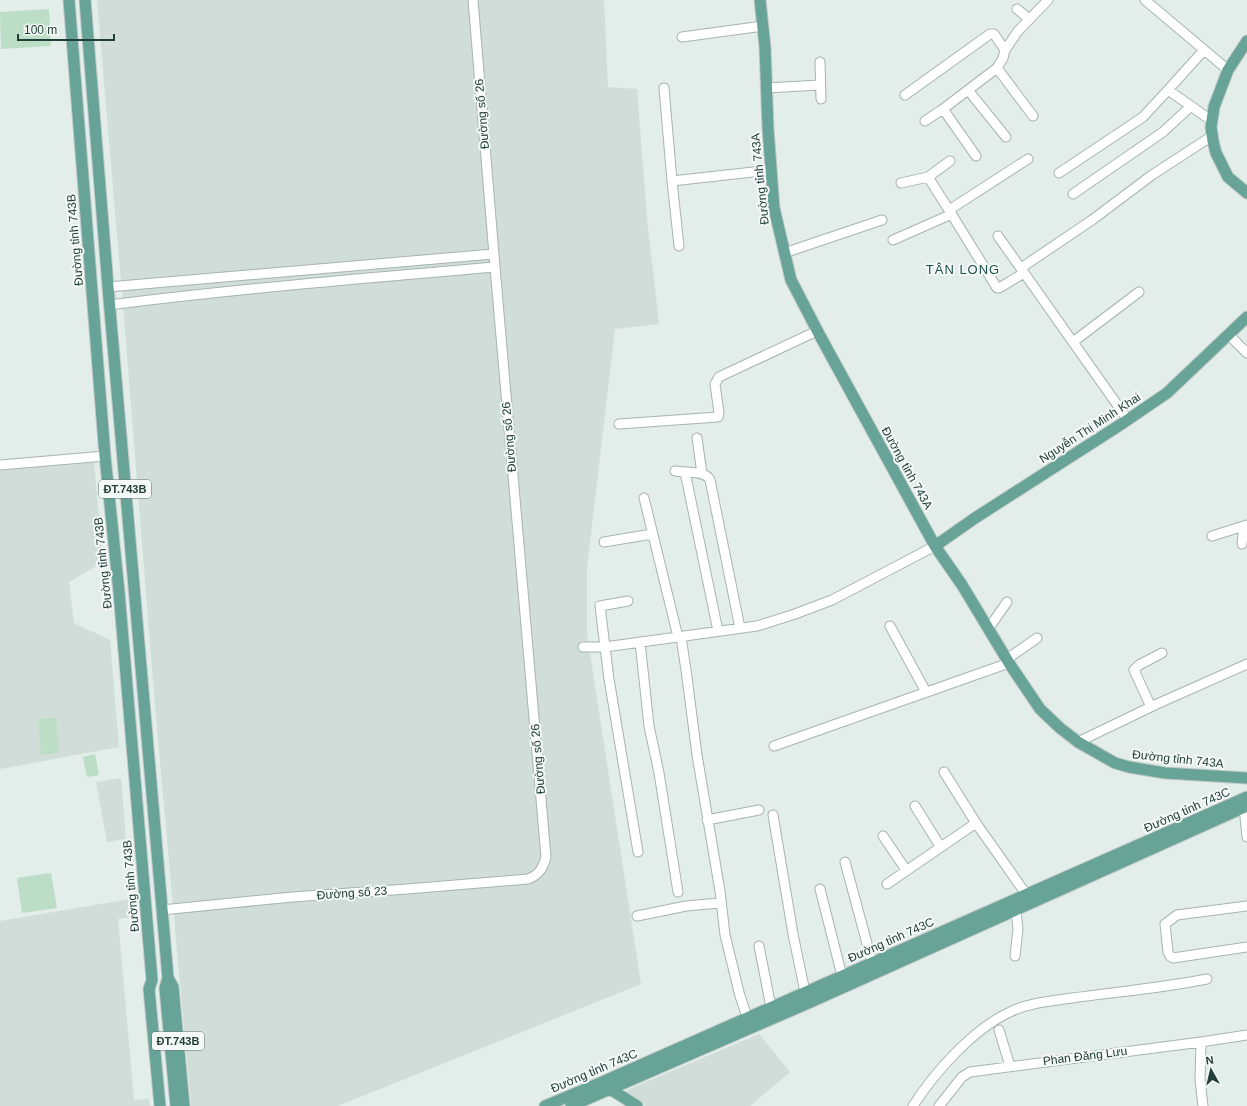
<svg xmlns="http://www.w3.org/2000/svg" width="1247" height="1106" font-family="Arial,sans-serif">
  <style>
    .built { fill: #d1ddd8 }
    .green { fill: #bcdec6 }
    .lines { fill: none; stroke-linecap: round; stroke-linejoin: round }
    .minor-casing { stroke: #a5b5b0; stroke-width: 11 }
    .major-casing { stroke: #c1c9c7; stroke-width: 13 }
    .minor { stroke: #fff; stroke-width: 9 }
    .major { stroke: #67a396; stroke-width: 11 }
    .labels { text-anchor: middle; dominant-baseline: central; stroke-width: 4; stroke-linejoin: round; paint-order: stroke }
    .shield { fill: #f4f9f7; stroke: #617771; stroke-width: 1 }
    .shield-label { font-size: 11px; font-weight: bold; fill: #223f38 }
    .street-label { font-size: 12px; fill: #223f38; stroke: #f4f9f7 }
    .neighbourhood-label { font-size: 13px; letter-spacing: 1px; fill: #1e5146; stroke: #f4f9f7 }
  </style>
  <rect width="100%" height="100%" fill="#e3ede9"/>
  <path class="built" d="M97 0H604L608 87 637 89 647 219 659 324 615 329 587 568V634L641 984 338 1106H191L155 706 123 305Z
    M94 462 103 562 69 582 74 623 110 640 119 747 0 769V470Z
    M121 778 126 839 107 842 96 782Z
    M131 899 133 917 118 919 134 1100 149 1099 150 1106H0V921Z
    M759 1034 790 1072 750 1106H646L625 1091Z"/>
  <path class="green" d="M49 9 51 46 1 49 0 12Z
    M56 718 59 753 41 755 38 719Z
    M95 754 99 775 87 777 83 757Z
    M51 873 57 908 22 913 17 878Z"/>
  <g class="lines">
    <defs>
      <path id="minor" d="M1145 0 1228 70
        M1017 9 1029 19
        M682 37 763 26
        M820 62 821 99
        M997 68 1033 116
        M664 88 672 181 771 170
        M766 88 820 85
        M968 90 1006 137
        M1168 90 1204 50
        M905 95 990 34H994L1005 50
        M925 121 943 109
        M976 156 943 109 997 68 1003 58 1005 50 1018 31 1048 0
        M1059 173 1143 117 1168 90 1191 106
        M928 177 950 161
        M672 181 679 246
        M901 183 928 177 949 210
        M1073 194 1163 132 1191 106 1212 121
        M998 236 1128 420
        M893 240 952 214
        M784 253 882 220
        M1021 268 1092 220 1152 175 1212 136
        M1024 273 999 288H997L949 210 1028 159
        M108 287 493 254
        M109 305C237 289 366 278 495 267
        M1228 334 1247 353
        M1073 342 1139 292
        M619 424 718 417 719 413 715 384 719 377 817 331
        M697 438 702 474
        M0 465 105 456
        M675 471C686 473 705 470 710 480L740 628
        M685 472 718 631
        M644 498 678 637
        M1212 536 1247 525
        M604 542 652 534
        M1242 544 1244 526
        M890 626 926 692
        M989 628 1007 602
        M681 637 686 670 697 755 720 891 725 935 740 996 747 1017
        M640 642 649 726 659 773 678 892
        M583 647H605L600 606 628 601
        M1007 659 1037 638
        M1151 707 1134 670 1139 665 1162 653
        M1078 742 1157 704 1247 664
        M774 746 1009 663
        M944 772 976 823 1026 894
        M915 806 940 846
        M1244 807 1247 837
        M773 815 793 934 805 992
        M707 820 759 810
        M883 836 906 870
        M638 852 609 679 605 647 757 626 795 614 832 600 935 546
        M845 862 872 962
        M887 884 976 823
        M820 889 842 976
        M1247 906 1177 915 1165 924 1168 952 1170 956 1173 958 1247 947
        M162 910 292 897 407 889 528 879C539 875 543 868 546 857L495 267 473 0
        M637 916 686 906 720 903
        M759 946 771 1007
        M1015 956 1018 929 1016 911
        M999 1030 1010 1066
        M1201 1042 1200 1080 1203 1106
        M913 1106C934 1073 973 1029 1010 1012 1028 1003 1051 1001 1072 998 1116 992 1162 988 1207 979
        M939 1106 962 1077 970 1072 1201 1042 1247 1035"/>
      <path id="major" d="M69 0 105 456 119 592 152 980 149 989 160 1106
        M85 0 108 287 168 978 165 988 176 1106
        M760 0 765 47 768 129 774 208 791 280 819 334 935 546 962 585 1009 663 1040 709 1060 728 1078 742 1115 763 1129 767 1165 773 1247 778
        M1247 41 1228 70 1214 107 1211 127 1213 141 1216 153 1228 177 1247 193
        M935 546 975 518 1123 423 1167 393 1247 317
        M168 978 173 987 184 1106
        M607 1087 637 1106
        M545 1106 600 1083 1247 797
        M571 1106 813 1001 1247 806"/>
    </defs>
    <use href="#minor" class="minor-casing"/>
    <use href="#major" class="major-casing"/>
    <use href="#minor" class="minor"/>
    <use href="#major" class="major"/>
  </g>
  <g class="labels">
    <g class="shield">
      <rect x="99" y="480" width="52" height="18" rx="3"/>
      <rect x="152" y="1032" width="52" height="18" rx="3"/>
    </g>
    <g class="shield-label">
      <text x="125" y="489">ĐT.743B</text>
      <text x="178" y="1041">ĐT.743B</text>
    </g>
    <g class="street-label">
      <text transform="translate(482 114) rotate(-95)">Đường số 26</text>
      <text transform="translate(760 179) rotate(-96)">Đường tỉnh 743A</text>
      <text transform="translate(75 240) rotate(-95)">Đường tỉnh 743B</text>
      <text transform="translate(1090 428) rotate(-33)">Nguyễn Thị Minh Khai</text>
      <text transform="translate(509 437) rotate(-95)">Đường số 26</text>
      <text transform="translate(907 468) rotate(61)">Đường tỉnh 743A</text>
      <text transform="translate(103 563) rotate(-96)">Đường tỉnh 743B</text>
      <text transform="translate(538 759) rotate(-95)">Đường số 26</text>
      <text transform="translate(1178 759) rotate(6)">Đường tỉnh 743A</text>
      <text transform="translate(1187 810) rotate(-24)">Đường tỉnh 743C</text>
      <text transform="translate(131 886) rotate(-95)">Đường tỉnh 743B</text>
      <text transform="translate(352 893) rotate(-4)">Đường số 23</text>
      <text transform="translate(891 940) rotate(-24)">Đường tỉnh 743C</text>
      <text transform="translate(1085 1056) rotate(-7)">Phan Đăng Lưu</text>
      <text transform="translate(594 1071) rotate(-23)">Đường tỉnh 743C</text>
    </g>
    <g class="neighbourhood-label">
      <text x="963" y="269">TÂN LONG</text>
    </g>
  </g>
  <g transform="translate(1211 1070) rotate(352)" stroke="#f4f9f7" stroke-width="3" paint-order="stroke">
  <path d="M0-3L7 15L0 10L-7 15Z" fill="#223f38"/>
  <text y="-6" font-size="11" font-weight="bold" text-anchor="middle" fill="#223f38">N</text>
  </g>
  <path d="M18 34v6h96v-6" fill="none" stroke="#223f38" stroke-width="2"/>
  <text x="24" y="34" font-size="12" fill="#223f38" stroke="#f4f9f7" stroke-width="3" paint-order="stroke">100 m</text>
</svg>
